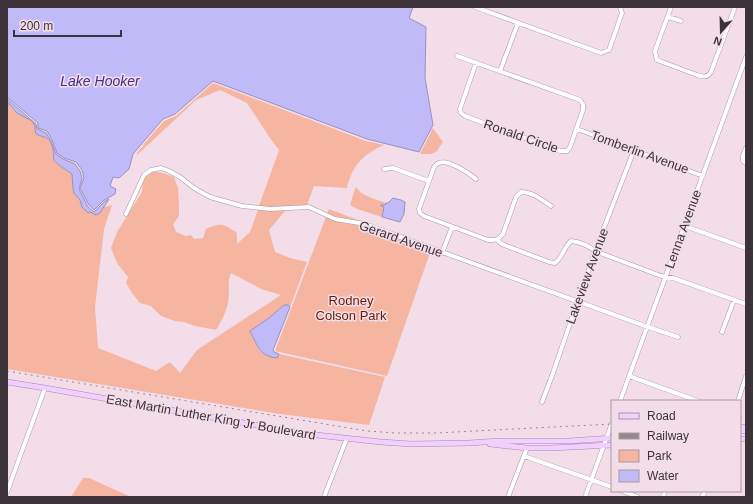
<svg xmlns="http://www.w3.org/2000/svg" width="753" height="504" font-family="Arial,sans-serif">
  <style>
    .green { fill: #f5b5a0 }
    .water { fill: #c1baf9; stroke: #9992bf }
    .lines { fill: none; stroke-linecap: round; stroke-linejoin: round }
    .minor-casing { stroke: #aa96a0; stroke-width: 5 }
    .major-casing { stroke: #ab84b7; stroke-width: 6 }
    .minor { stroke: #fff; stroke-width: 4 }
    .major { stroke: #f1d0fd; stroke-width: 5 }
    .rail { stroke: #96878f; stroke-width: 1; stroke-dasharray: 2 4; stroke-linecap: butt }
    .labels { text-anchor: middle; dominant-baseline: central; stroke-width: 3; stroke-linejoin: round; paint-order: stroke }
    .street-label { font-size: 13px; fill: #3b3337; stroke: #f3dde9 }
    .park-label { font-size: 13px; fill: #671e00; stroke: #f3dde9 }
    .water-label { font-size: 14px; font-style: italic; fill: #453088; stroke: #f3dde9 }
  </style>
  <rect width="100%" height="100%" fill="#f3dde9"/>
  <path class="green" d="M213 83 366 141 384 145C363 154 352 166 347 188L314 186 307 205 270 207 259 206 279 150 270 138 247 103 220 90 196 100 137 155V153L141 148 143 147V145L164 121 176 116Z
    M7 102 13 110 32 121 35 126V130L38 135C49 137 52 142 54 153 54 155 53 157 54 160 55 164 68 171 72 174L73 188 74 193 90 212 100 213 104 207 112 205 104 229 95 307 98 348 156 371 170 362 180 373 197 350 281 295 261 289 231 273C228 281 229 285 229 293 229 306 223 319 216 330L195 326 184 322 175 321 161 316 151 306 140 303 132 293 126 283 128 277 117 263 111 248 117 232 142 192C143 166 154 170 174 177L178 188 179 204V216L173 224 176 232 186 236 191 235 194 239 203 238 206 229C222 222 223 224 237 233V244L250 232 258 210 270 211 286 210 269 230 275 252 290 258 307 262 290 307 288 305H284L269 318 250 331 260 351 277 358 279 354 385 377 369 425 280 414 7 369Z
    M433 128 443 142 436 152 430 154H420Z
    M356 187 361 193 369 197 386 203 385 206 381 205 384 207 382 217 357 209 350 205 355 189Z
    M329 209 384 230 432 247 387 376 275 351Z
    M83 478H89L131 497H71Z"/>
  <path class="water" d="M7 7H413L409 18 426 27 425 78 433 125 419 152 367 139 213 81 175 114 163 119 133 154 129 169 119 178 113 177 110 186 116 189 115 194 104 200 94 210 89 205 80 188 84 178 82 170 76 162 64 158 57 153 52 140 47 131 38 128V123L7 97Z
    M7 99 36 124 37 129 46 133 51 141 56 154 63 159 75 164 80 171 82 178 79 189 88 207 94 212 105 201 109 199 100 213 96 215 90 212 88 213 82 207 80 200 74 193 73 188 72 174C68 171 56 164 54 160 53 157 54 153 53 150 50 136 47 139 36 134L35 130V126L32 121 17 113 7 102Z
    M393 198 401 200 405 202 404 214 400 222 382 217 384 207 381 206V205H385L386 203H388Z
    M284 305H288L290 307 273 350 274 352 279 354 277 358C259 356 258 346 250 331L269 318Z"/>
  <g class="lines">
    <defs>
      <path id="minor" d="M475 7 601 53 609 50 622 13 620 7
        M671 7 655 51 657 60 697 75C703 77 707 78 711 72L735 7
        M668 17 681 21
        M457 56 580 100 583 104V110L570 147 567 151H560L465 116 461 113 460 109 476 63
        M500 71 518 23
        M577 129 703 176
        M746 148 743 156V161L746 163
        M384 169 393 168 429 181
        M476 179C469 173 448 159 439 163 437 163 435 166 434 167L419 209 420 213 424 216 488 240H493L498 239 503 234 516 197 521 192C533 192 542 200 551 206
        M126 214 144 175 151 170 161 168 169 171 180 177 194 188 210 197 242 206 270 209 309 207 335 219 365 224 648 327 678 337
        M685 226 746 248
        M498 239 499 242 504 245 549 262 555 263C563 257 564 247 571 241 579 242 589 246 595 251L661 276 673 278 746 304
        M442 253 452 227
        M722 332 734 300
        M629 376 698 401
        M620 401 746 57
        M738 401 746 376
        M542 402 553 373 595 251 634 150
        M524 456 612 487
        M622 491 638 497
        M7 492 45 388
        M324 497 347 438
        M508 497 527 448
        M585 497 612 423
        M663 497 665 491
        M702 497 705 491"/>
      <path id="major" d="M7 382 45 388 307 434 381 442 411 444 469 443 499 441H569L612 438
        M740 427H746
        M740 431H746
        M740 439H746
        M490 444 527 448H551L612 445"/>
    </defs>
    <use href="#minor" class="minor-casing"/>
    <use href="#major" class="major-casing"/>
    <use href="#minor" class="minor"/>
    <use href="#major" class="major"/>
    <path class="rail" d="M7 371 367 431 396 433H436L612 424
      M740 418 746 417"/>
  </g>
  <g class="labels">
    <g class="street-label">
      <text transform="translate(521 136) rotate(19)">Ronald Circle</text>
      <text transform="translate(640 152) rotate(20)">Tomberlin Avenue</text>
      <text transform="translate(683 229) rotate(-70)">Lenna Avenue</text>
      <text transform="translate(401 239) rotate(19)">Gerard Avenue</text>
      <text transform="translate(587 276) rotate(-70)">Lakeview Avenue</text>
      <text transform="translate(211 417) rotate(10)">East Martin Luther King Jr Boulevard</text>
    </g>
    <g class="park-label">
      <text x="351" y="300">Rodney<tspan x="351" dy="15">Colson Park</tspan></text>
    </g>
    <g class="water-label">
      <text x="100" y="81">Lake Hooker</text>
    </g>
  </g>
  <rect width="753" height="504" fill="none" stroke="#3b3337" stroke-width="16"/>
  <rect x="611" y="400" width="130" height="92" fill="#f3dde9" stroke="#a999a2"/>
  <rect x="619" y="413" width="20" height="6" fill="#f1d0fd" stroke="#a999a2"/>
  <text x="647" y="420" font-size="12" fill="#3b3337">Road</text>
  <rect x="619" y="433" width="20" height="6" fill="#96878f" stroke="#a999a2"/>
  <text x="647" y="440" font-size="12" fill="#3b3337">Railway</text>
  <rect x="619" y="450" width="20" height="12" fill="#f5b5a0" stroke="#a999a2"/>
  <text x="647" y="460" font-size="12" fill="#3b3337">Park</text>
  <rect x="619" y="470" width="20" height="12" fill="#c1baf9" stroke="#a999a2"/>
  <text x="647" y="480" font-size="12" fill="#3b3337">Water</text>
  <g transform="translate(721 32) rotate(200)" stroke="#f3dde9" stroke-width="3" paint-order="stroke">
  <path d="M0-3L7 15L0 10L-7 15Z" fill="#3b3337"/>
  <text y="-6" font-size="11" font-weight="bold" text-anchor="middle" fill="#3b3337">N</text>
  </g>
  <path d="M14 30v6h107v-6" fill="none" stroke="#3b3337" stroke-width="2"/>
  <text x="20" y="30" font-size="12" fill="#3b3337" stroke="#f3dde9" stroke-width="3" paint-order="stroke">200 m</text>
</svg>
